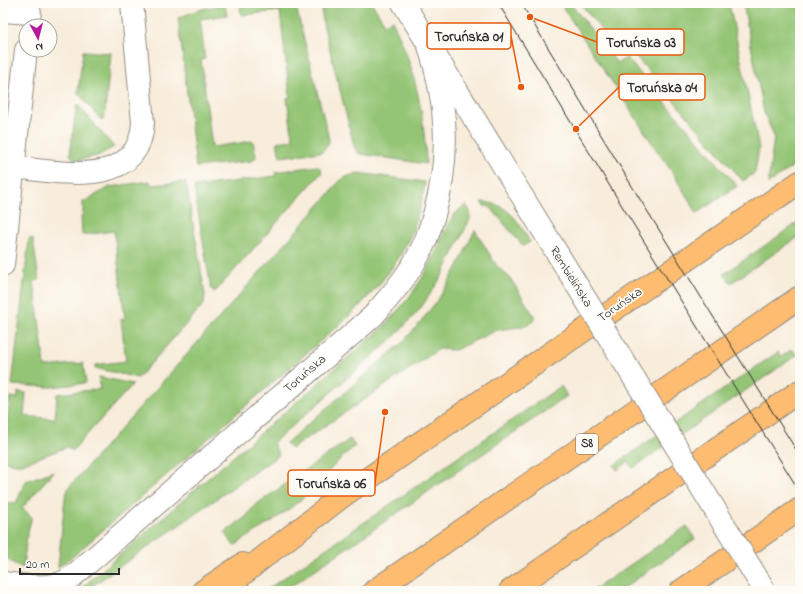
<svg xmlns="http://www.w3.org/2000/svg" width="803" height="594" font-family="'Indie Flower',sans-serif">
  <style>
    .green { fill: #94c575; stroke: #607850 }
    .lines { fill: none; stroke-linecap: round; stroke-linejoin: round }
    .minor-casing { stroke: #928c82; stroke-width: 24 }
    .major-casing { stroke: #928c82; stroke-width: 24 }
    .highway-casing { stroke: #928c82; stroke-width: 24 }
    .minor { stroke: #fff; stroke-width: 22 }
    .major { stroke: #fdbc70; stroke-width: 22 }
    .highway { stroke: #fdbc70; stroke-width: 22 }
    .tram { stroke: #2b2b2b; stroke-width: 1 }
    .minor-bridge-casing { stroke: #928c82; stroke-width: 24; stroke-linecap: butt }
    .minor-bridge { stroke: #fff; stroke-width: 22 }
    .labels { text-anchor: middle; dominant-baseline: central; stroke-width: 3.5; stroke-linejoin: round; paint-order: stroke }
    .shield { fill: #fdfcf7; stroke: #6a6a68; stroke-width: 1 }
    .shield-label { font-size: 12px; font-weight: bold; fill: #2b2b2b }
    .street-label { font-size: 13px; fill: #2b2b2b; stroke: #fdfcf7 }
    .leader { fill: none; stroke: #e8590c; stroke-width: 1.5 }
    .callout-dot { fill: #e8590c; stroke: #fdfcf7; stroke-width: 1.5 }
    .callout { fill: #fdfcf7; stroke: #e8590c; stroke-width: 1.5 }
    .callout-label { font-size: 14px; text-anchor: middle; font-weight: bold; fill: #2b2b2b }
  </style>
  <rect width="100%" height="100%" fill="#fdfcf7"/>
  <filter id="ink" filterUnits="userSpaceOnUse"><feTurbulence type="fractalNoise" baseFrequency=".025" numOctaves="2"/><feDisplacementMap in="SourceGraphic" scale="8" xChannelSelector="R" yChannelSelector="G"/><feConvolveMatrix kernelMatrix="1 2 1 2 8 2 1 2 1" color-interpolation-filters="sRGB"/></filter>
  <filter id="wash" filterUnits="userSpaceOnUse"><feTurbulence type="fractalNoise" baseFrequency=".012" numOctaves="4" result="noise"/><feDisplacementMap in="SourceGraphic" scale="16" xChannelSelector="R" yChannelSelector="G"/><feGaussianBlur stdDeviation="0.9" result="paint"/><feColorMatrix in="noise" values="0 0 0 0 0 0 0 0 0 0 0 0 0 0 0 0 0 1.4 0 .05"/><feComposite in="paint" operator="in"/></filter>
  <g filter="url(#wash)">
    <rect width="100%" height="100%" fill="#f8ecda"/>
    <path class="green" d="M240 3H295L329 139C329 145 326 148 321 152L280 157 277 142 293 140 287 98 290 97 280 11 241 15Z
      M324 3H372L385 24 392 20C414 65 425 114 426 164L361 154 357 152 354 146 323 23 322 13Z
      M560 3H570L617 63 627 58 737 186 697 213 670 169 658 152Z
      M580 3H729L759 148 755 173 743 181 627 46 618 51Z
      M743 3H800V161L768 184 774 136 764 113Z
      M222 5 225 7 227 15 200 19 205 59 201 60 212 147 253 141 256 156 255 159 252 161 196 167 178 18 198 10Z
      M83 51 111 53 104 120H101L78 93Z
      M77 104 114 147 97 156 75 161 70 154Z
      M317 166 320 168 322 172 215 292 211 289 194 187 276 176 275 172Z
      M358 173 425 182C417 242 389 278 347 318L71 558 58 567 65 497 69 487 331 192C341 178 342 178 358 173Z
      M150 181 151 185 186 182 205 294 204 304 138 378 95 368V365L126 361 121 319H125L114 231 82 235 81 216H83V202L110 187Z
      M481 202C509 203 518 221 530 242L523 246 490 207 484 206Z
      M466 205 470 211V219L442 276 420 309 394 337 273 443 279 455 85 591H78L382 328C395 314 409 299 419 283 425 274 430 265 434 256 444 237 446 217 466 205Z
      M800 221V236L731 283 724 274Z
      M475 230 496 265 510 278 536 319 526 326 519 327 497 330 455 350 439 349 291 449 286 443 402 343C420 323 437 303 450 280 460 264 467 246 475 230Z
      M29 239H33L39 280 34 281 45 367 83 363 86 383 51 387 12 385Z
      M792 349 797 355 633 468 628 462 617 470 614 465 778 352 781 357Z
      M99 377 133 384 72 451 67 447 22 464H15L6 461 4 456 10 397 18 398V392L26 393 24 416 55 419 57 394 100 389Z
      M561 386 567 396 284 591H265Z
      M350 439 355 446C337 459 324 479 307 494 286 514 259 529 234 546L225 532 246 517 254 506Z
      M54 471 22 508 32 517 27 534 23 568 11 562 3 555V502L16 503 26 481Z
      M687 526 695 539 619 591H592Z"/>
  </g>
  <g filter="url(#ink)">
    <g class="lines">
      <defs>
        <path id="minor" d="M403 3 554 248
          M3 11 30 13
          M14 167C59 172 139 190 143 123L132 3
          M3 265 26 50
          M3 583C26 585 51 592 72 577L373 316C392 294 411 273 423 246 428 236 431 225 434 215 451 156 447 104 429 46"/>
        <path id="major" d="M328 506 800 182
          M203 591 243 564
          M681 591 800 509"/>
        <path id="highway" d="M223 591 260 560 344 495
          M374 591 800 297
          M510 591 800 391"/>
      </defs>
      <use href="#minor" class="minor-casing"/>
      <use href="#major" class="major-casing"/>
      <use href="#highway" class="highway-casing"/>
      <use href="#minor" class="minor"/>
      <use href="#major" class="major"/>
      <use href="#highway" class="highway"/>
      <path class="tram" d="M498 3 622 206 800 492
        M521 3 638 196 800 456"/>
      <defs>
        <path id="minor-bridge" d="M554 248 765 591"/>
      </defs>
      <use href="#minor-bridge" class="minor-bridge-casing"/>
      <use href="#minor-bridge" class="minor-bridge"/>
    </g>
  </g>
  <g class="labels">
    <rect class="shield" x="576" y="434" width="22" height="20" rx="3"/>
    <g class="shield-label">
      <text x="587" y="444">S8</text>
    </g>
    <g class="street-label">
      <text transform="translate(571 277) rotate(58)">Rembielińska</text>
      <text transform="translate(620 305) rotate(-35)">Toruńska</text>
      <text transform="translate(305 374) rotate(-41)">Toruńska</text>
    </g>
  </g>
  <path class="leader" d="M521 87L511 36M530 17L597 42M576 129L619 87M385 412L375 483"/>
  <g class="callout-dot">
    <circle cx="521" cy="87" r="4"/>
    <circle cx="530" cy="17" r="4"/>
    <circle cx="576" cy="129" r="4"/>
    <circle cx="385" cy="412" r="4"/>
  </g>
  <g class="callout">
    <rect x="427" y="23" width="84" height="26" rx="4"/>
    <rect x="597" y="29" width="87" height="26" rx="4"/>
    <rect x="619" y="74" width="86" height="26" rx="4"/>
    <rect x="288" y="470" width="87" height="26" rx="4"/>
  </g>
  <g class="callout-label">
    <text x="469" y="41">Toruńska 01</text>
    <text x="641" y="47">Toruńska 03</text>
    <text x="662" y="92">Toruńska 04</text>
    <text x="331" y="488">Toruńska 06</text>
  </g>
  <rect width="803" height="594" fill="none" stroke="#fdfcf7" stroke-width="16"/>
  <g transform="translate(38 38) rotate(173)"><circle r="19" fill="#fdfcf7" stroke="#a9a8a5"/>
  <path d="M0-3L7 15L0 10L-7 15Z" fill="#b5179e"/>
  <text y="-6" font-size="11" font-weight="bold" text-anchor="middle" fill="#2b2b2b">N</text>
  </g>
  <path d="M20 568v6h99v-6" fill="none" stroke="#2b2b2b" stroke-width="2"/>
  <text x="26" y="568" font-size="12" fill="#2b2b2b" stroke="#fdfcf7" stroke-width="3" paint-order="stroke">20 m</text>
</svg>
